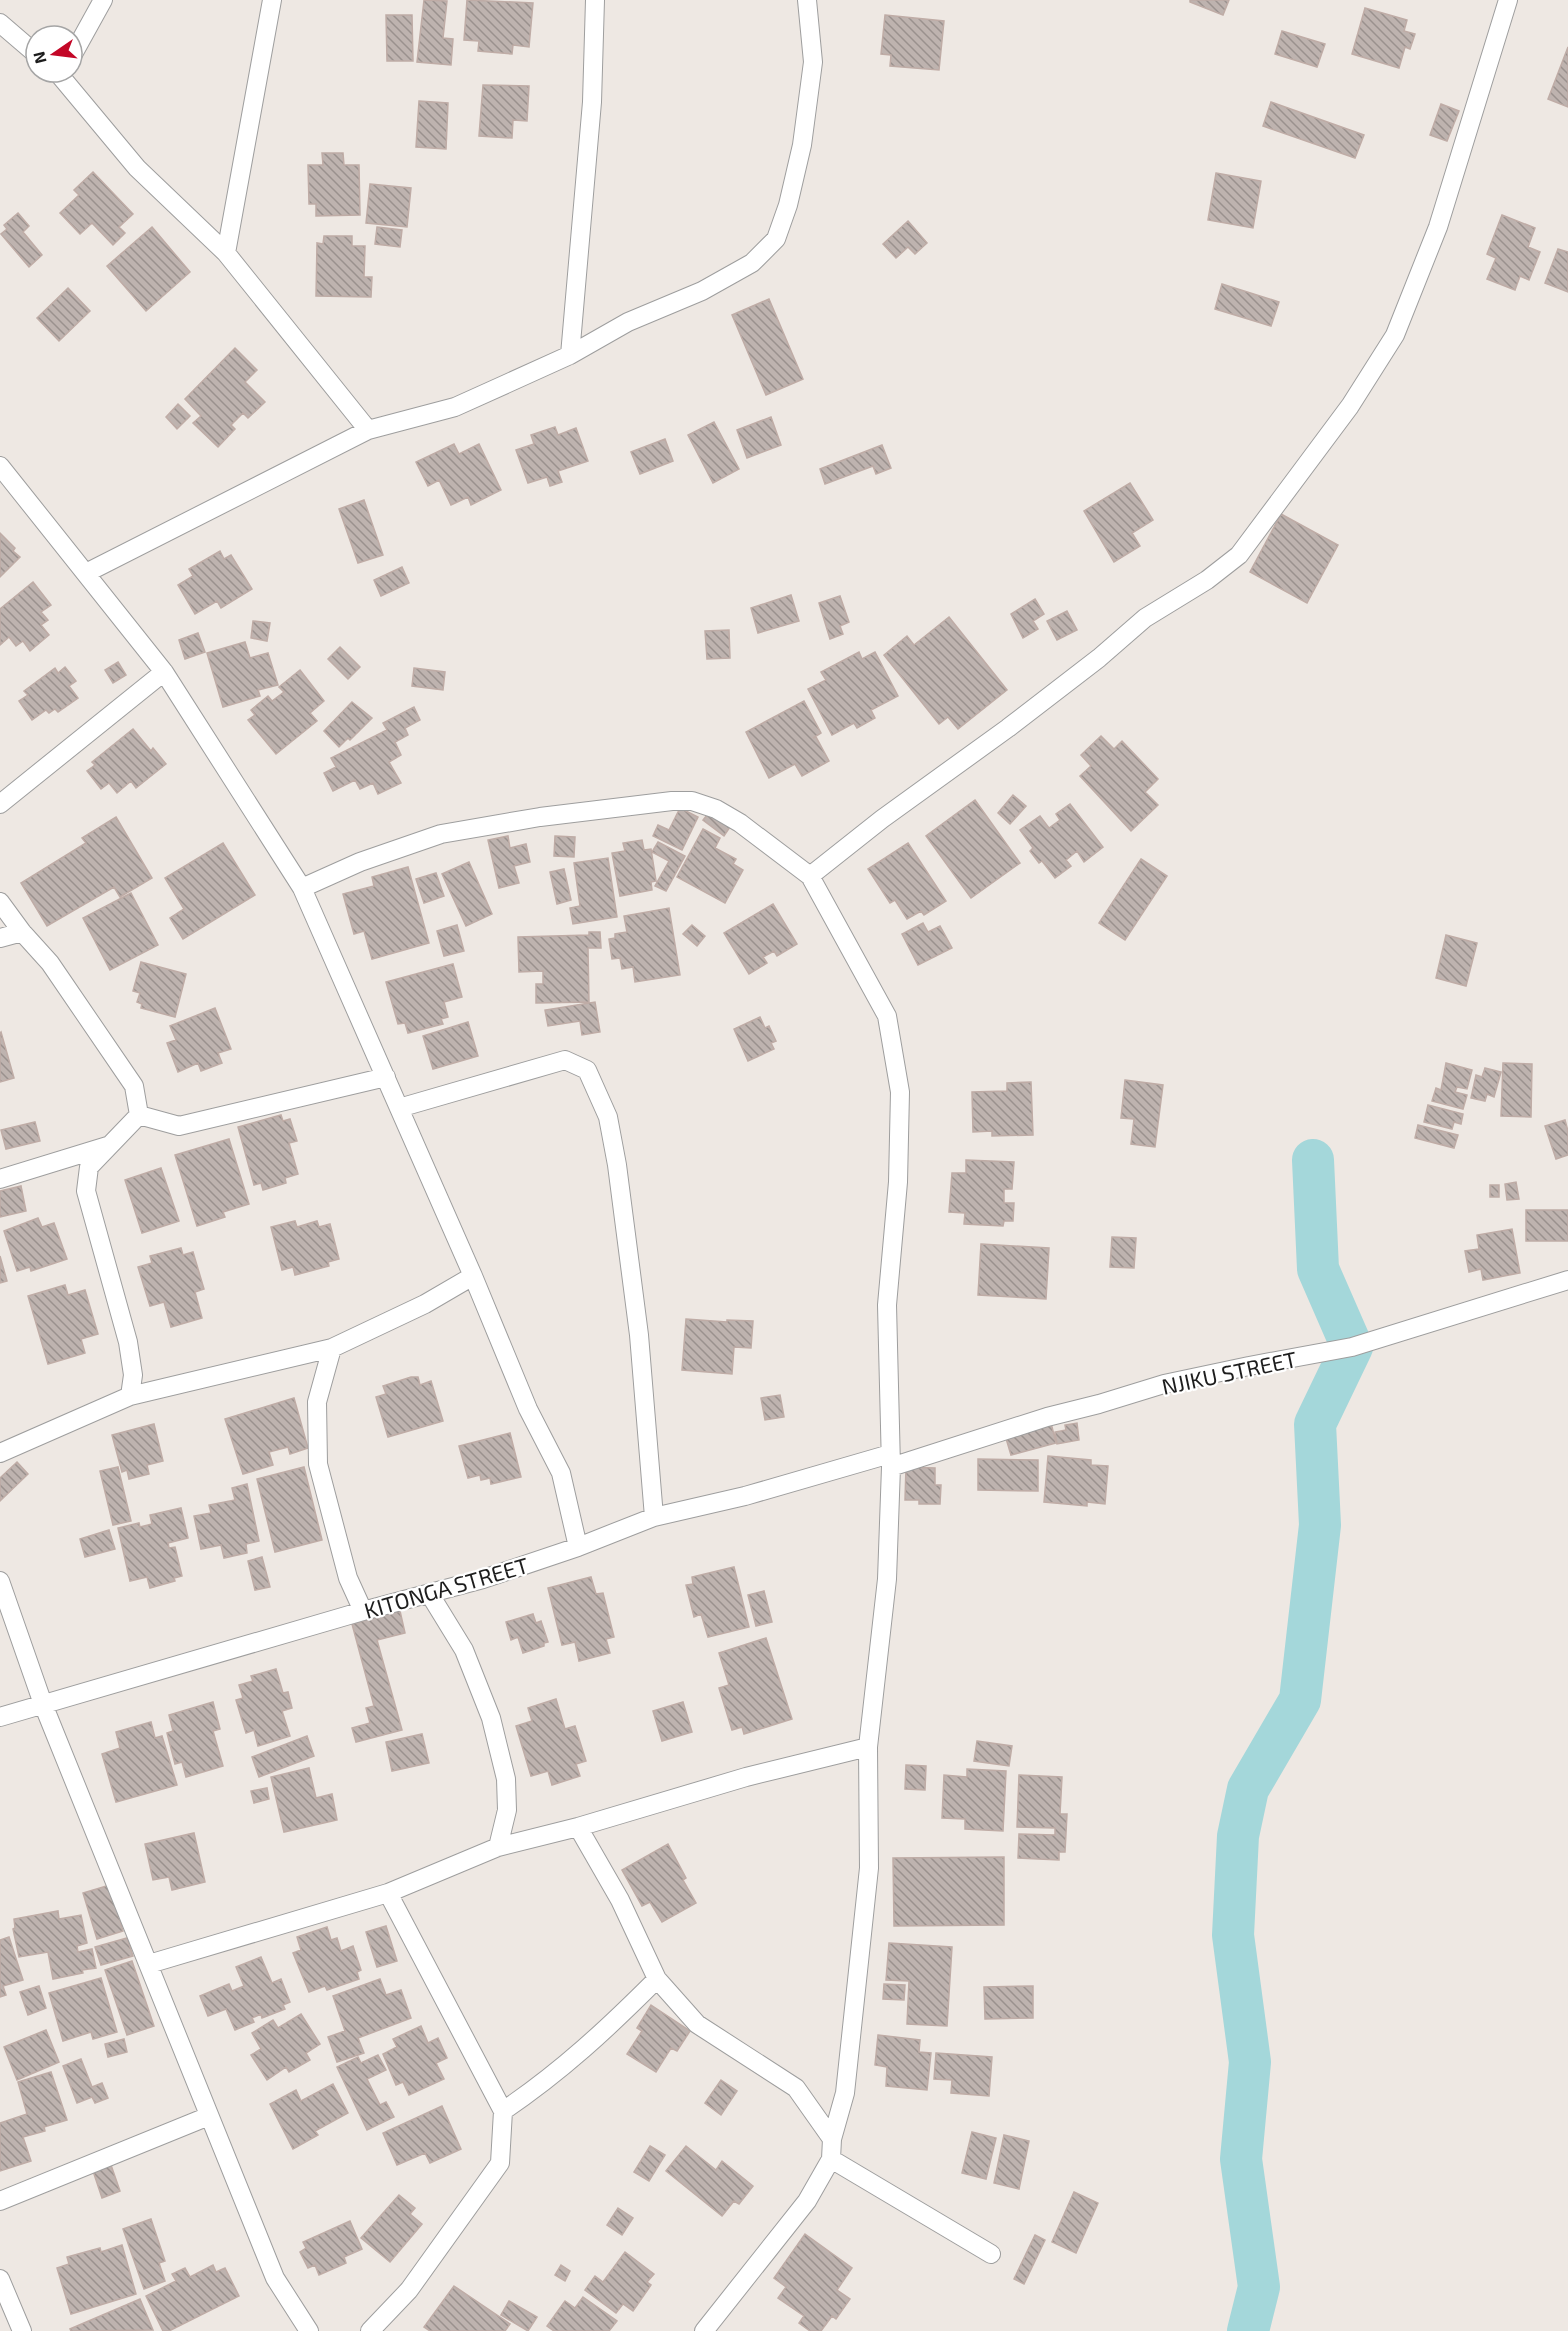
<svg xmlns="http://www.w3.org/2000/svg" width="1568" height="2331" font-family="'Exo 2',sans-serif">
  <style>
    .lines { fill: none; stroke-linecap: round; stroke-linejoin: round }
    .river { stroke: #a4d7da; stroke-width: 42 }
    .building { fill: url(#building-back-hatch); stroke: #bfaca6; stroke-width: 1.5 }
    .minor-casing { stroke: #9e9e9e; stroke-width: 20 }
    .minor { stroke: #fff; stroke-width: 18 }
    .labels { text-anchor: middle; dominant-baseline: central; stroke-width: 4.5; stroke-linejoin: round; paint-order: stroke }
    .street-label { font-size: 22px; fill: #1d1d1d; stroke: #fff }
  </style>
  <defs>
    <pattern id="building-back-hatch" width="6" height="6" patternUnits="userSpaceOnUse" patternTransform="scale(1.5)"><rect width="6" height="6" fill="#beb3af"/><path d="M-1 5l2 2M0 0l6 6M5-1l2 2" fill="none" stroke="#9a918e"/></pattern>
  </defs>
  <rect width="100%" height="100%" fill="#eee8e3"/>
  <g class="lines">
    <path class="river" d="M1248 2331 1259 2287 1241 2159 1250 2062 1233 1935 1238 1836 1248 1789 1300 1700 1320 1525 1315 1424 1352 1347 1318 1269 1313 1160"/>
  </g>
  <path class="building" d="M424 0 447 1 443 38 453 39 451 65 417 62Z
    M467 0 533 3 529 47 513 45 512 54 478 51 479 41 464 40Z
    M1190 0H1229L1223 15 1190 2Z
    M1365 8 1407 20 1404 31 1415 34 1410 49 1405 47 1399 68 1352 54Z
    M386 15H412L413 61H387Z
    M885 15 944 21 939 70 890 66 891 55 881 54Z
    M1282 31 1325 44 1317 67 1275 54Z
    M1568 47V107L1548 99Z
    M483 85 529 86 527 121 513 120 512 138 479 136Z
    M419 101 448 103 446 149 416 147Z
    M1271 102 1364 135 1355 158 1263 126Z
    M1441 104 1459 111 1447 141 1430 135Z
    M322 153H343L344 165H359L360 215 316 216V204H309L308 165H323Z
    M93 172 133 214 119 227 125 233 113 245 92 223 80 234 60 213 79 195 74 190Z
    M1216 173 1261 181 1253 228 1208 220Z
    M370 184 411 188 407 227 366 223Z
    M18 213 29 226 23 232 42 255 29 267 1 234 7 229 4 225Z
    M1502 215 1535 228 1528 247 1540 252 1529 280 1520 276 1515 290 1487 279 1496 258 1487 254Z
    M908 221 927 243 915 254 908 247 896 258 883 244Z
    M152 227 190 272 146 311 107 266Z
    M377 227 402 230 400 247 375 244Z
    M324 236H352V246H365L364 277H372L371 297 316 296 317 243 323 244Z
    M1558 249 1568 252V292L1545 283Z
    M1222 284 1279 302 1271 326 1215 309Z
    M68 288 90 311 59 341 37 318Z
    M769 299 803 379 766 395 732 315Z
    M235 348 257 370 245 382 265 402 248 418 243 413 231 425 235 429 218 447 193 423 201 416 185 399Z
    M178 404 190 416 177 429 166 417Z
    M771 417 781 445 747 458 737 430Z
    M714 422 739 469 713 483 688 435Z
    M555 427 558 435 576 428 588 461 558 471 562 482 550 486 547 477 528 483 516 450 534 444 531 435Z
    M665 439 673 461 640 474 631 452Z
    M454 444 459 454 479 444 501 490 471 505 468 497 451 505 439 480 428 486 416 462Z
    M882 445 891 468 876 474 873 466 825 484 820 469Z
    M1130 483 1153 520 1132 533 1140 546 1114 562 1084 511Z
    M364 500 383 555 358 563 339 509Z
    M1281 514 1338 545 1307 603 1250 572Z
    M0 533 15 548 13 551 20 557 0 577Z
    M220 551 224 559 231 555 252 589 221 608 217 601 195 614 178 585 193 576 189 569Z
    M402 567 409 583 381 596 374 580Z
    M33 582 51 605 41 612 48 620 41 625 49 635 30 651 23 641 16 646 9 637 0 645V609Z
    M791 595 799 621 758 633 751 608Z
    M840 596 849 622 840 626 843 634 830 639 819 603Z
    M1035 599 1044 614 1033 621 1038 629 1023 638 1011 614Z
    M1067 611 1077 630 1057 640 1047 621Z
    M949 617 1007 690 958 729 948 717 939 724 884 655 907 636 914 645Z
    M253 621 270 623 267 641 251 638Z
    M729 630 730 658 707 659 705 631Z
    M198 633 205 652 185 659 179 640Z
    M245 642 250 658 268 653 278 685 258 690 260 696 223 707 207 653Z
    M340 647 360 667 348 679 328 659Z
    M859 652 862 659 875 652 898 696 871 710 875 718 857 728 854 723 832 735 808 689 826 680 821 672Z
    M118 662 126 675 113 683 105 670Z
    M65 667 76 681 69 686 78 698 58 712 55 709 49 713 46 710 32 720 19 701 28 695 24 691 55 668 58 673Z
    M414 668 445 672 443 690 412 686Z
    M300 670 324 701 310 713 317 721 276 754 248 720 255 715 251 710 268 696 272 701 284 692 279 687Z
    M804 701 821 733 813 738 816 737 829 761 802 776 795 764 769 778 746 732Z
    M352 702 372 718 350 740 348 738 339 747 324 731Z
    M414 707 420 720 405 728 408 735 395 742 401 755 389 762 401 783 378 794 373 783 360 789 355 780 333 791 324 773 336 767 331 758 387 730 383 723Z
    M133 729 151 751 153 748 166 764 136 788 131 781 117 793 109 783 101 789 87 771 95 765 92 762Z
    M1101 736 1114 749 1122 741 1158 779 1145 792 1158 805 1131 831 1080 776 1091 766 1081 755Z
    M1013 795 1026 806 1010 824 998 813Z
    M975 800 1020 863 971 898 926 836Z
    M1070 804 1103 847 1084 862 1077 851 1066 860 1071 866 1055 878 1042 861 1039 863 1030 851 1033 848 1020 830 1040 816 1049 828 1060 820 1056 814Z
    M680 808 698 817 682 850 653 836 658 825 669 830Z
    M710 811 730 827 724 836 703 820Z
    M116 817 152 878 120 897 114 887 47 926 21 883 86 843 82 838Z
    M703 829 720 838 715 848 736 859 733 864 743 870 725 903 677 877Z
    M508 836 510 848 526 844 530 862 514 866 519 883 499 888 488 840Z
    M555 836 575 837 574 857 554 856Z
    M642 840 644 850 651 849 656 881 651 882 652 890 620 896 612 853 625 851 623 843Z
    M658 842 685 856 666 891 655 886 669 861 652 852Z
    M223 843 255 895 183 939 170 918 184 909 165 878Z
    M908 843 946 901 924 915 921 911 907 919 895 900 890 903 868 869Z
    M608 858 617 917 573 924 570 908 580 906 574 863Z
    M1141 859 1167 876 1125 940 1099 923Z
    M469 862 492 914 466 926 442 874Z
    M408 867 429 943 372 959 364 931 354 934 343 894 374 886 372 877Z
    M564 869 571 900 557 904 550 872Z
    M436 873 444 896 424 903 416 879Z
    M131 893 158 945 110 970 83 918Z
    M773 904 797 944 777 956 774 951 763 957 767 963 749 974 724 933Z
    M669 908 680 975 635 982 633 967 622 969 620 958 612 959 609 939 615 938V934L627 932 624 916Z
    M923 923 928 932 940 926 952 948 918 965 902 934Z
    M457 925 464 951 444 956 437 931Z
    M692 925 705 936 697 946 683 934Z
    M589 932H600L601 948H588L589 1002 536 1003V984H543V971L519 972 518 937 589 935Z
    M1446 935 1477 943 1466 986 1436 978Z
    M141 962 186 974 175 1017 141 1008 142 1004 137 1002 140 993 133 991Z
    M453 964 462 997 444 1002 448 1017 441 1019 443 1024 408 1033 405 1023 398 1024 386 982Z
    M595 1002 600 1032 582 1035 580 1021 548 1026 545 1010Z
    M215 1008 231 1049 218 1053 222 1063 201 1071 198 1063 178 1072 167 1043 176 1040 170 1026Z
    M760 1017 765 1028 769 1026 776 1041 771 1043 774 1049 748 1061 734 1029Z
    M468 1022 478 1056 433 1069 423 1036Z
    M1 1032 14 1078 0 1082V1033Z
    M1446 1063 1472 1070 1467 1089 1457 1087 1455 1092 1467 1095 1463 1109 1432 1101 1436 1088 1441 1090Z
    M1503 1063 1532 1064 1531 1117 1501 1116Z
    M1485 1068 1501 1072 1494 1097 1487 1094 1485 1101 1471 1098 1476 1075 1482 1077Z
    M1125 1080 1163 1085 1155 1147 1131 1144 1134 1119 1121 1118Z
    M1031 1082 1033 1135 992 1136V1131L973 1132 972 1092 1007 1091V1083Z
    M1428 1105 1463 1114 1461 1124 1454 1122 1452 1129 1424 1122Z
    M281 1115 283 1121 290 1119 297 1141 289 1143 298 1174 285 1178 286 1183 263 1190 261 1183 254 1185 238 1127Z
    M1565 1120 1568 1131V1155L1556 1159 1545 1126Z
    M35 1122 40 1141 6 1149 1 1130Z
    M1418 1125 1458 1135 1454 1148 1415 1138Z
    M229 1139 249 1204 223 1212 225 1217 197 1226 175 1155Z
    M966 1160 1014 1162 1012 1189H1004V1203H1014L1013 1221H1004L1003 1226 964 1224 965 1213 949 1212 952 1173H966Z
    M161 1168 179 1221 142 1233 125 1180Z
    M1516 1182 1519 1199 1507 1200 1505 1184Z
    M1490 1185H1499V1197H1490Z
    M21 1186 26 1211 0 1217V1191Z
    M1526 1210H1568V1241H1526Z
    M38 1218 42 1227 54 1223 67 1259 31 1271 30 1267 17 1271 4 1231Z
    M295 1221 297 1227 317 1221 319 1227 330 1224 339 1259 328 1262 329 1266 295 1275 293 1267 282 1270 271 1227Z
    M1512 1229 1520 1273 1483 1280 1481 1269 1469 1272 1465 1251 1479 1249 1477 1235Z
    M1112 1237 1136 1238 1134 1268 1110 1267Z
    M981 1244 1049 1248 1046 1299 978 1295Z
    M181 1248 183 1255 193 1252 204 1289 195 1292 202 1318 171 1327 164 1302 150 1306 138 1267 152 1263 150 1256Z
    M0 1256 7 1281 0 1283Z
    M65 1285 68 1295 85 1290 98 1334 81 1339 85 1353 48 1364 28 1296Z
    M686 1319 727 1322V1320L753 1321 751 1348 734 1347 732 1374 682 1370Z
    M411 1377H418L420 1385 431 1381 443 1421 388 1437 376 1397 386 1394 383 1386Z
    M780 1395 784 1417 765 1420 761 1398Z
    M294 1398 308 1448 290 1454 288 1447 269 1452 273 1465 243 1474 225 1419Z
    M1051 1423 1056 1443 1011 1455 1005 1435Z
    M1077 1423 1079 1440 1057 1444 1055 1432 1066 1430 1065 1425Z
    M154 1424 163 1461 147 1465 149 1474 129 1479 127 1470 122 1472 112 1435Z
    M510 1433 521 1477 491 1484 490 1478 481 1480 480 1475 468 1478 459 1446Z
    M1048 1456 1091 1460V1465L1108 1466 1105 1504 1087 1502V1506L1044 1502Z
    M978 1459 1038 1460V1491L978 1490Z
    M17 1462 28 1474 0 1501V1478Z
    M118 1467 131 1521 113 1525 100 1471Z
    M304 1467 322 1540 275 1552 257 1479Z
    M906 1467 935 1468V1485H941L940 1504H919V1500H905Z
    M247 1484 259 1541 246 1544 247 1553 224 1558 221 1545 201 1549 194 1516 211 1513 209 1505 235 1500 232 1488Z
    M181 1508 188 1538 168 1543 169 1548 175 1547 182 1576 174 1578 175 1581 150 1588 147 1577 130 1581 118 1528 139 1523 140 1527 152 1524 150 1515Z
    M109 1530 115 1549 85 1557 80 1539Z
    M262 1557 270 1587 255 1590 248 1561Z
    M734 1567 749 1627 708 1637 701 1614 694 1617 686 1585 693 1584 692 1577Z
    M591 1577 596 1594 603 1593 614 1637 606 1639 610 1653 579 1661 575 1642 562 1645 548 1588Z
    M764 1591 772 1622 756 1626 748 1595Z
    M400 1611 405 1633 377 1640 402 1730 356 1742 352 1728 370 1723 366 1708 374 1706 352 1624Z
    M533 1614 536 1623 541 1621 548 1642 544 1643V1646L523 1653 518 1637 511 1640 506 1622Z
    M766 1638 792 1719 744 1734 742 1727 732 1730 719 1688 729 1685 719 1653Z
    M276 1669 283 1693 288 1692 292 1708 282 1711 290 1736 258 1746 254 1730 246 1733 236 1700 243 1698 239 1685 253 1681 251 1676Z
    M556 1699 565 1729 575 1726 586 1761 576 1764 580 1776 552 1785 548 1771 531 1776 516 1726 532 1721 528 1708Z
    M213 1702 220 1729 213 1731 223 1766 186 1777 182 1762 175 1764 167 1733 173 1731 169 1715Z
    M683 1702 692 1732 662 1741 653 1711Z
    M151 1722 155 1738 162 1736 177 1785 116 1802 102 1754 120 1748 116 1732Z
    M422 1734 429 1763 392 1771 386 1742Z
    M307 1736 314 1756 259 1777 252 1757Z
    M977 1741 1012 1746 1009 1766 974 1761Z
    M906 1765 926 1766 925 1790 905 1789Z
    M309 1768 316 1798 332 1794 337 1820 284 1832 271 1777Z
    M967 1769 1006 1771 1003 1831 965 1829V1819L942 1818 944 1775 967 1777Z
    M1019 1775 1062 1777 1060 1814H1067L1065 1852H1059V1860L1018 1858 1019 1834 1055 1835V1828L1017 1827Z
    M267 1788 269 1799 254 1803 251 1791Z
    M194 1833 205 1882 172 1890 169 1877 153 1880 145 1844Z
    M668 1844 686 1878 683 1880 696 1903 662 1922 650 1902 642 1906 622 1870Z
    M1004 1857V1925L894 1926 893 1858Z
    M110 1885 123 1931 97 1939 83 1893Z
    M58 1911 59 1919 81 1915 87 1943 77 1946 78 1952 92 1949 96 1968 82 1970 83 1973 53 1979 48 1952 19 1957 13 1929 15 1928 14 1919Z
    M386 1926 397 1961 377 1967 366 1932Z
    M327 1927 331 1940 337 1938 341 1951 353 1946 361 1970 357 1972 359 1979 327 1990 325 1986 309 1992 293 1953 301 1950 297 1937Z
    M9 1937 23 1980 3 1986 6 1995 0 1997V1940Z
    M127 1938 133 1956 101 1965 95 1947Z
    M889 1943 952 1947 947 2026 907 2024 909 1981 886 1980Z
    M261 1957 272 1983 281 1979 290 2002 283 2005 285 2009 262 2018 261 2014 252 2018 254 2022 235 2030 226 2009 208 2016 200 1996 229 1984 232 1991 244 1986 236 1967Z
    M132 1961 154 2026 127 2035 105 1970Z
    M101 1978 117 2032 93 2039 91 2032 63 2041 49 1993Z
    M380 1979 386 1995 401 1990 411 2018 358 2038 364 2053 337 2062 328 2037 345 2031 333 1996Z
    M884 1984 905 1985 904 2000 883 1999Z
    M39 1986 46 2008 28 2015 20 1992Z
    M1033 1986V2018L985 2019 984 1987Z
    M651 2005 690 2031 677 2051 671 2048 656 2072 627 2054 642 2031 637 2028Z
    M301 2014 320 2044 306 2053 310 2060 289 2072 286 2067 267 2080 251 2055 261 2049 252 2033 273 2020 278 2028Z
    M421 2026 428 2043 438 2038 447 2058 436 2063 444 2079 409 2095 403 2082 396 2085 383 2054 397 2047 393 2039Z
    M46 2030 59 2062 17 2080 4 2047Z
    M878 2035 920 2040 919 2052 931 2053 927 2090 886 2086 887 2067 875 2065Z
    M124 2039 127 2052 108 2057 105 2044Z
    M936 2053 992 2057 989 2096 951 2093 952 2080 934 2079Z
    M378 2055 386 2070 367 2079 380 2105 386 2102 394 2117 367 2130 337 2067 358 2057 361 2063Z
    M81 2059 92 2087 102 2083 108 2098 95 2103 92 2097 77 2103 63 2066Z
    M51 2072 67 2120 44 2127 45 2131 23 2137 31 2161 0 2171V2123L27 2114 18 2082Z
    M721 2080 737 2091 721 2115 705 2103Z
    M333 2084 348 2113 315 2131 318 2135 293 2149 270 2104 296 2090 301 2101Z
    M442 2106 461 2149 430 2163 425 2153 397 2165 383 2133Z
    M972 2132 996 2138 986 2179 962 2173Z
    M1004 2135 1029 2141 1019 2189 994 2183Z
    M650 2146 665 2155 649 2181 634 2172Z
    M686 2146 716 2170 722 2161 753 2186 739 2204 734 2201 722 2216 666 2171Z
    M111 2165 120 2191 102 2198 93 2171Z
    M1074 2192 1098 2203 1076 2253 1052 2242Z
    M399 2195 415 2208 410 2214 422 2224 390 2262 361 2238Z
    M618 2208 633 2218 622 2235 607 2225Z
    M151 2219 165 2261 159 2263 165 2281 144 2289 123 2229Z
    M350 2221 362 2249 344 2257 346 2263 319 2275 315 2265 308 2268 300 2252 306 2248 303 2242Z
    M805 2234 852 2268 837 2290 850 2299 836 2319 832 2316 821 2331H810L799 2323 804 2316 778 2298 786 2287 774 2278Z
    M1035 2235 1045 2240 1024 2284 1014 2279Z
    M122 2245 136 2294 71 2314 57 2268 69 2264 67 2257 100 2248 101 2252Z
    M625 2252 654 2274 647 2282 651 2285 633 2311 623 2304 616 2313 585 2290 595 2276 603 2282Z
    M213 2265 216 2272 225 2268 239 2296 169 2331H163L146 2296 176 2281 172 2274 185 2268 190 2277Z
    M561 2265 570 2271 565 2281 555 2275Z
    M454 2286 510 2324 505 2331H430L424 2327Z
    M583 2297 617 2321 609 2331H554L547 2326 565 2301 575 2308Z
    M140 2299 153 2330 71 2331 70 2329Z
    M509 2301 537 2317 528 2331 501 2315Z"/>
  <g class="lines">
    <defs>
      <path id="minor" d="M0 23 36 54
        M72 56 103 0
        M57 72 137 168 226 253 368 430
        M226 253 272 0
        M570 355 592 102 595 0
        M0 466 164 672 302 888 473 1276 528 1409 561 1473 578 1547
        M86 573 368 430 455 407 506 384 570 355 628 322 702 291 752 263 776 239 788 205 802 145 813 62 807 0
        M0 804 164 672
        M810 876 882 819 1008 728 1099 658 1145 618 1207 580 1239 555 1350 406 1395 335 1438 227 1508 0
        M302 888 360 862 441 834 540 817 672 801H692L716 809 740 823 810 876 887 1016 900 1092 898 1182 887 1305 891 1467 887 1579 868 1747 869 1868 845 2093 832 2139 831 2159 807 2201 704 2331
        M0 902 22 932 50 963 134 1086 139 1115 89 1167 86 1191 128 1342 133 1375 130 1396 0 1453
        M0 938 22 932
        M399 1108 565 1060 587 1070 608 1117 617 1165 639 1335 654 1517
        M139 1115 179 1126 386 1077
        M0 1179 107 1146
        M332 1348 317 1402 318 1464 348 1578 363 1611
        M130 1396 332 1348 425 1304 473 1276
        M891 1467 1047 1417 1099 1404 1164 1384 1249 1366 1352 1347 1568 1280
        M0 1581 43 1704 275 2278 309 2331
        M429 1593 464 1650 491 1718 506 1779 507 1810 498 1847
        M0 1717 363 1611 483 1579 578 1547 654 1517 745 1496 890 1454
        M578 1827 620 1900 657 1979 697 2024 796 2088 832 2139
        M149 1964 388 1893 498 1847 578 1827 746 1777 868 1747
        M503 2111C562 2071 607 2029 657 1979
        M831 2159 991 2254
        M0 2201 209 2116
        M0 2279 22 2331
        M370 2331 409 2290 500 2163 503 2111 388 1893"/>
    </defs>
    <use href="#minor" class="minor-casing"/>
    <use href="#minor" class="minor"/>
  </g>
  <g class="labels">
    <g class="street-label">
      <text transform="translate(1229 1372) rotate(-12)">NJIKU STREET</text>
      <text transform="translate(446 1587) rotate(-16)">KITONGA STREET</text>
    </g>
  </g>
  <g transform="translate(54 54) rotate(256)"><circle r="28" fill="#ffffff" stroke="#a5a5a5" stroke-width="1.5"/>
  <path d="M0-4.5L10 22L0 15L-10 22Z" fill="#c30727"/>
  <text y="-9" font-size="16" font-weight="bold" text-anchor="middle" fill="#1d1d1d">N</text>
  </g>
</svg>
